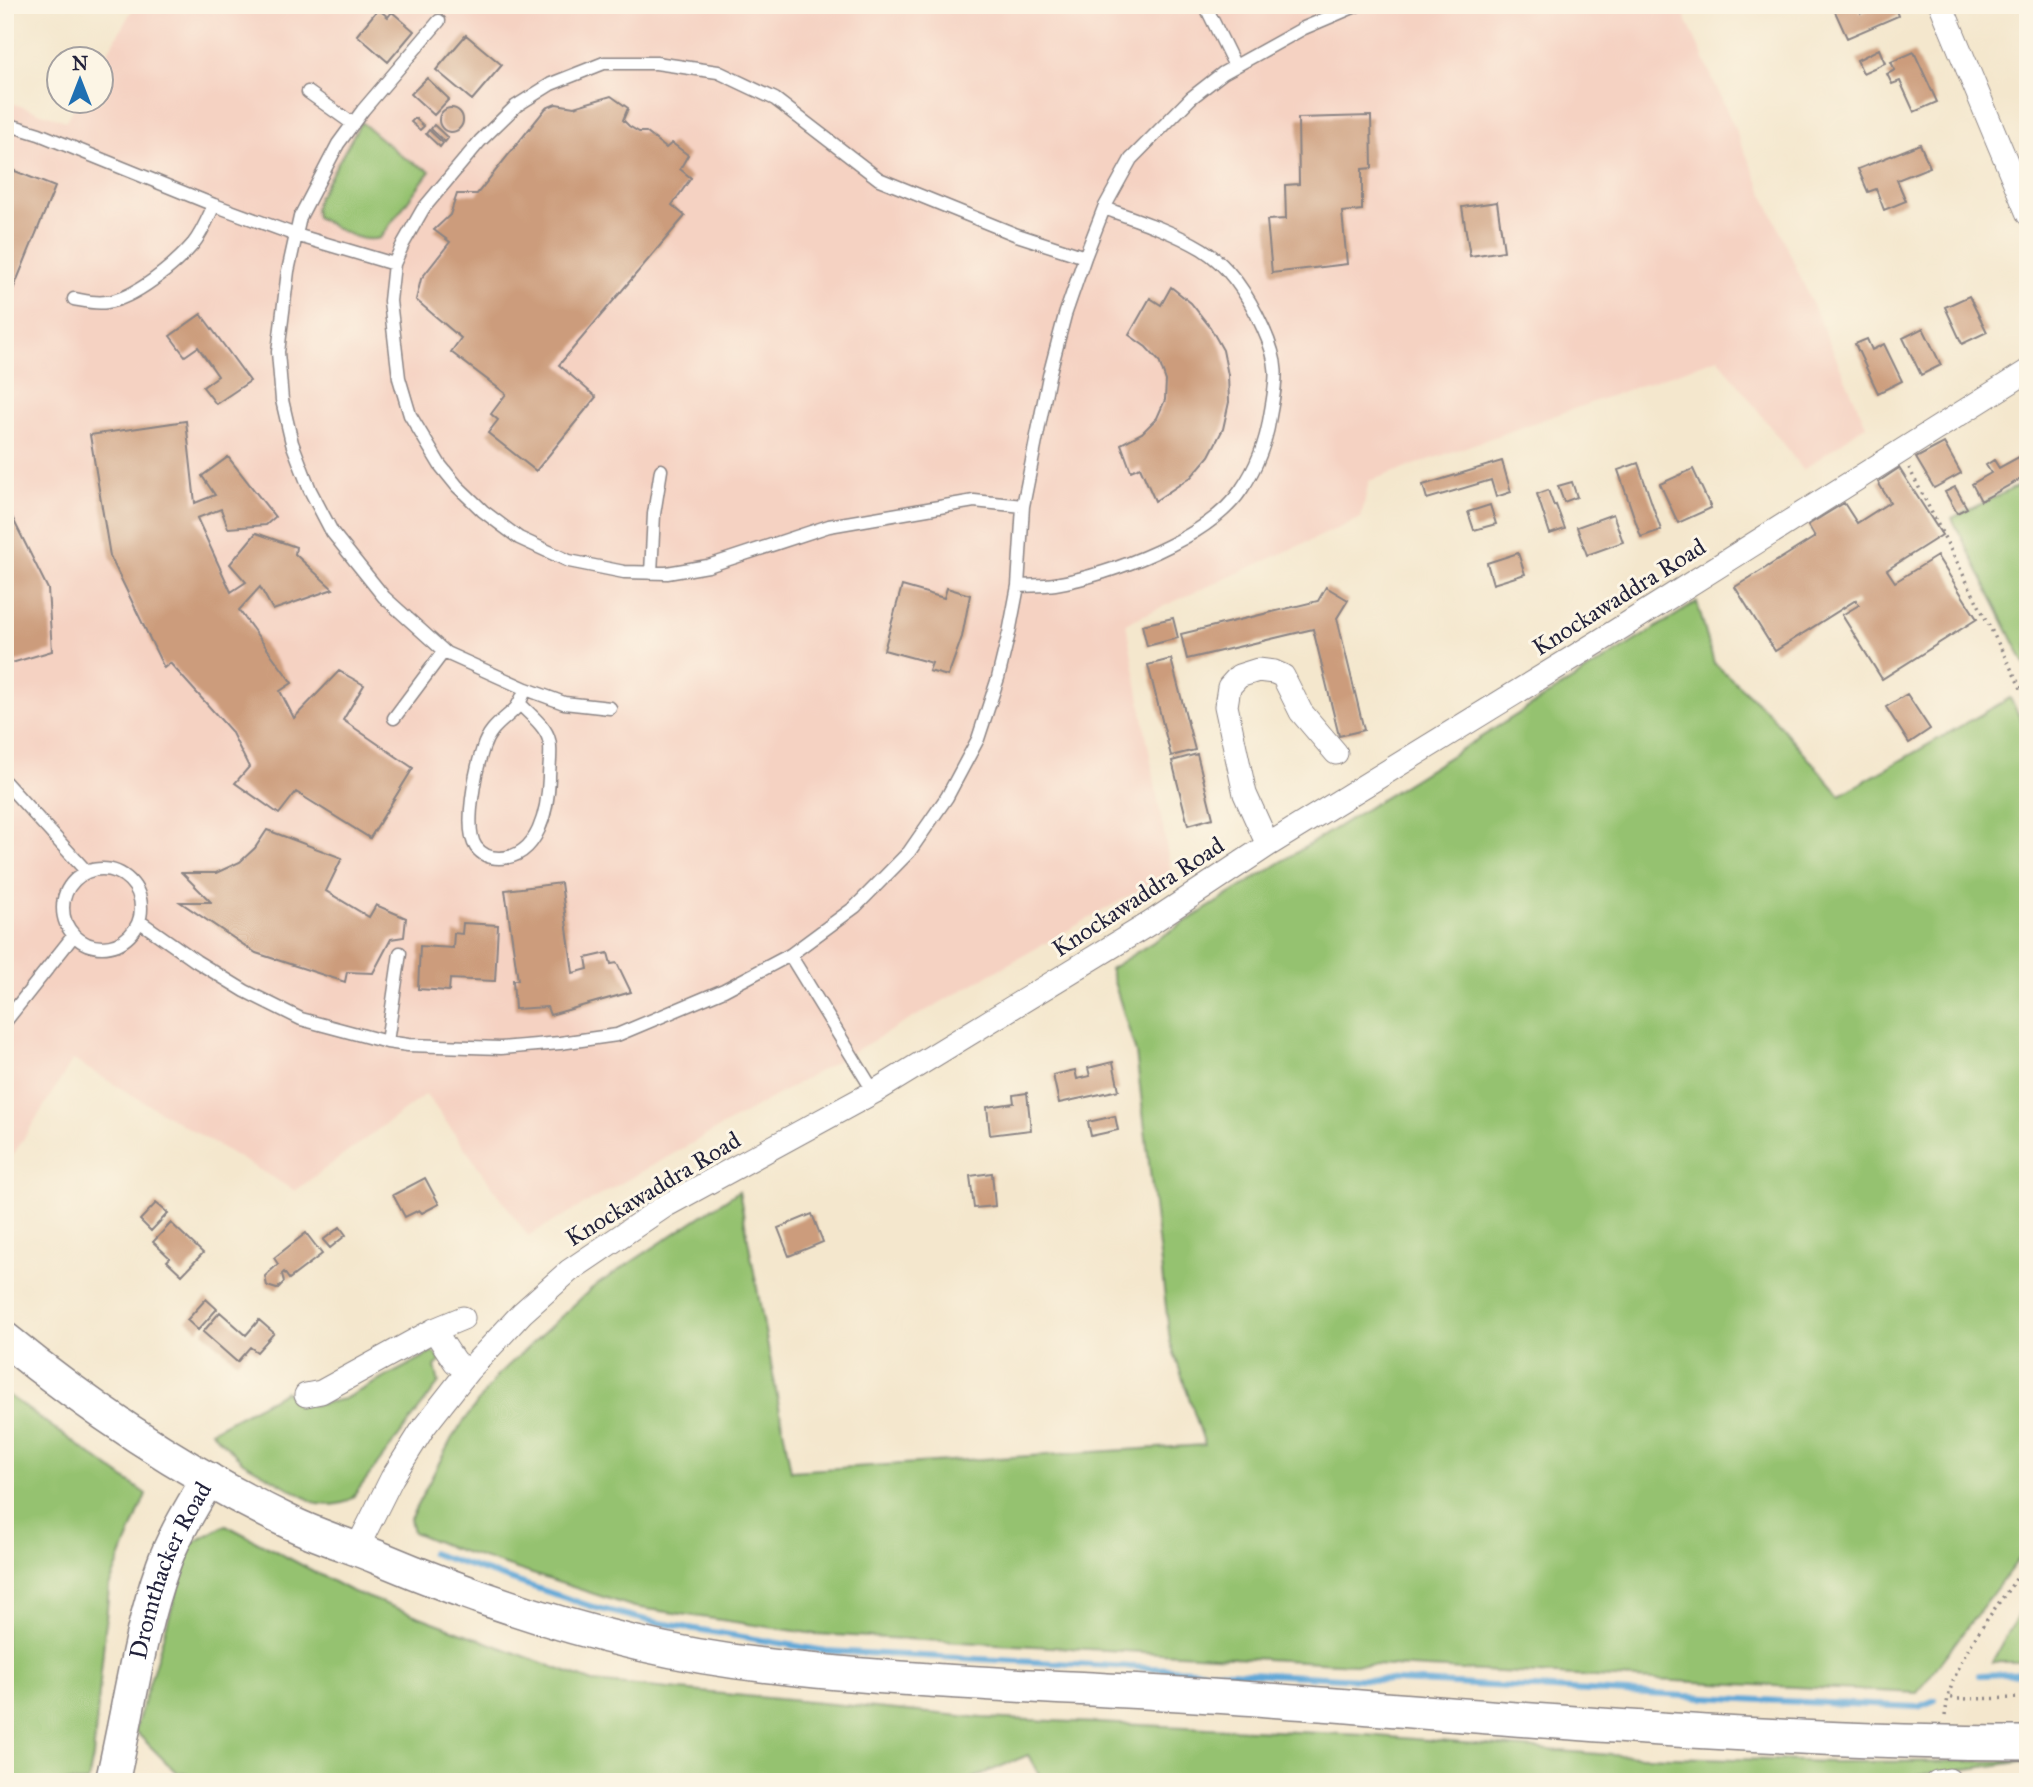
<svg xmlns="http://www.w3.org/2000/svg" width="2033" height="1787" font-family="'IM FELL Great Primer',serif">
  <style>
    .built { fill: #f5d2c2 }
    .green { fill: #95c270; stroke: #5c7256; stroke-width: 2 }
    .lines { fill: none; stroke-linecap: round; stroke-linejoin: round }
    .stream { stroke: #61a7d7; stroke-width: 6 }
    .building { fill: #cc9c7b }
    .lane-casing { stroke: #8b8484; stroke-width: 15 }
    .street-casing { stroke: #8b8484; stroke-width: 25 }
    .secondary-casing { stroke: #8b8484; stroke-width: 36 }
    .path { stroke: #8b8484; stroke-width: 3.5; stroke-dasharray: 2 5; stroke-linecap: butt }
    .lane { stroke: #fff; stroke-width: 12 }
    .street { stroke: #fff; stroke-width: 23 }
    .secondary { stroke: #fff; stroke-width: 33 }
    .labels { text-anchor: middle; dominant-baseline: central; stroke-width: 6; stroke-linejoin: round; paint-order: stroke }
    .street-label { font-size: 24px; fill: #22223b; stroke: #fcf5e5 }
  </style>
  <rect width="100%" height="100%" fill="#fcf5e5"/>
  <filter id="ink" filterUnits="userSpaceOnUse"><feTurbulence type="fractalNoise" baseFrequency=".0143" numOctaves="2"/><feDisplacementMap in="SourceGraphic" scale="14" xChannelSelector="R" yChannelSelector="G"/><feConvolveMatrix kernelMatrix="1 2 1 2 8 2 1 2 1" color-interpolation-filters="sRGB"/></filter>
  <filter id="wash" filterUnits="userSpaceOnUse"><feTurbulence type="fractalNoise" baseFrequency=".00686" numOctaves="4" result="noise"/><feDisplacementMap in="SourceGraphic" scale="28" xChannelSelector="R" yChannelSelector="G"/><feGaussianBlur stdDeviation="1.57" result="paint"/><feColorMatrix in="noise" values="0 0 0 0 0 0 0 0 0 0 0 0 0 0 0 0 0 1.4 0 .05"/><feComposite in="paint" operator="in"/></filter>
  <g filter="url(#wash)">
    <rect width="100%" height="100%" fill="#f4e7cd"/>
    <path class="built" d="M135 5H1680L1866 425 1803 470 1718 358 1369 481 1361 518 1126 623 1171 872 528 1236 426 1094 295 1191 73 1060 5 1168V101L66 121 78 102H102V62Z"/>
    <path class="green" d="M361 122 403 157 430 171 380 238C357 244 336 227 316 217L315 208 318 198Z
      M2028 481V670L1952 518Z
      M1697 602 1714 663 1769 713 1840 795 2010 698 2028 733V1547L1917 1693 1555 1675 815 1634 634 1607 452 1548 413 1532 410 1519 452 1438 497 1376 592 1288 739 1191 791 1471 1205 1445 1170 1341 1136 1053 1110 969Z
      M433 1352 441 1361 435 1366 439 1383 352 1498 343 1503 332 1505 317 1504 243 1462 211 1431 286 1391 296 1404 315 1405 344 1399Z
      M5 1393 146 1494 109 1587 93 1757 88 1782H5Z
      M226 1525 351 1591 593 1682 983 1718 1365 1735 1611 1755 1833 1762 2028 1761 1914 1776 1841 1782H1043L1028 1755 964 1782H217L176 1772 135 1731 191 1544Z
      M2028 1597V1662H1992Z"/>
    <g class="lines">
      <path class="stream" d="M431 1553 593 1607 654 1622 826 1651 1781 1701 1918 1707 1935 1700
        M1980 1675 2028 1673"/>
    </g>
    <g id="blocks">
      <path class="building" d="M1832 5H1858L1861 13 1877 5H1894L1898 16 1847 38Z
        M378 9 388 17 392 12 414 31 388 62 357 35Z
        M466 35 502 65 472 100 436 70Z
        M1879 49 1885 63 1863 73 1857 60Z
        M1914 52 1937 102 1914 112 1900 81 1892 84 1887 74 1895 70 1891 62Z
        M427 78 449 99 434 115 411 94Z
        M611 96 628 108 623 120 629 126 639 132H646L666 148 672 143 688 155 680 169 691 178 672 205 685 216 559 365 596 397 536 471 488 433 498 420 491 414 506 394 451 352 461 338 416 300 421 279 450 242 434 230 450 215 457 194H477L546 108 556 104 574 107Z
        M439 120a12 12 0 1 1 24 0a12 12 0 1 1-24 0Z
        M1371 116 1372 168 1362 169V210L1342 212 1347 264 1272 273 1267 220 1286 219 1285 185 1299 184 1298 118Z
        M415 118 424 126 420 130 411 122Z
        M434 125 448 138 445 142 431 129Z
        M429 130 443 143 440 147 426 134Z
        M1920 144 1930 167 1897 180 1906 201 1884 210 1876 189 1868 192 1858 169Z
        M5 167 55 187 5 309Z
        M1497 202 1504 251 1470 256 1462 207Z
        M1171 287 1191 303 1210 327 1223 350 1228 375 1229 402 1223 429 1209 456 1191 477 1155 501 1140 467 1131 471 1121 444 1142 433 1157 418 1165 400 1166 381 1159 361 1146 347 1129 335 1150 298 1161 305Z
        M1969 296 1987 332 1962 344 1945 307Z
        M201 314 250 381 216 404 203 387 218 376 198 347 185 356 170 336Z
        M1923 328 1941 365 1921 375 1903 338Z
        M1867 339 1872 350 1884 344 1902 381 1878 393 1855 344Z
        M186 421 195 503 215 495 202 476 228 457 275 517 266 525 228 528 221 509 197 518 231 592 246 582 230 564 256 533 296 547 295 554 333 589 273 610 260 587 239 610 292 683 280 691 294 718 339 671 364 685 343 720 413 768 370 838 296 792 279 814 235 783 249 767 231 731 170 663 164 668 110 556 90 435Z
        M1944 443 1961 473 1934 488 1916 458Z
        M2028 452V475L1981 501 1972 484 1991 473 1986 465 1994 460 1999 468Z
        M1502 461 1511 492 1496 497 1491 480 1427 499 1423 485Z
        M1638 463 1661 530 1641 537 1618 470Z
        M1899 468 1942 535 1887 570 1895 582 1937 556 1977 619 1882 679 1842 615 1859 605 1856 600 1775 651 1735 587 1815 537 1808 525 1844 503 1857 523 1890 502 1878 482Z
        M1693 469 1711 508 1678 523 1660 484Z
        M1572 482 1577 497 1564 502 1558 486Z
        M1955 487 1967 508 1957 513 1945 492Z
        M1548 490 1554 506 1556 505 1565 529 1550 534 1537 494Z
        M5 503 48 589 52 651 5 665Z
        M1490 505 1496 524 1474 530 1468 512Z
        M1613 514 1623 542 1587 555 1577 527Z
        M1518 553 1525 574 1493 584 1487 563Z
        M902 586 944 598 947 588 970 595 962 637 948 676 929 671 932 663 884 650Z
        M1326 587 1348 600 1337 618 1364 730 1339 736 1313 629 1187 659 1181 634 1318 601Z
        M1173 618 1178 638 1147 646 1142 625Z
        M1171 659 1195 750 1171 756 1148 665Z
        M1907 694 1930 729 1909 743 1886 707Z
        M1197 754 1213 818 1188 825 1172 761Z
        M267 830 342 858 326 891 369 917 376 905 406 918 404 937 391 939 373 973 347 972 345 982 256 953 180 902H211L182 873H216L240 862 255 848Z
        M561 883 573 973 588 969 586 958 608 953 611 964 617 963 631 992 550 1015 547 1007 515 1009 513 980H518L505 890Z
        M463 923 498 925 495 981 450 979 449 991 418 989 420 946 453 948 454 933 462 934Z
        M1113 1062 1119 1090 1059 1103 1053 1075 1075 1070 1077 1079 1090 1076 1088 1068Z
        M1027 1093 1031 1130 990 1135 987 1107 1014 1103 1013 1095Z
        M1115 1116 1118 1130 1091 1136 1088 1122Z
        M992 1173 995 1206 974 1208 970 1176Z
        M425 1178 439 1204 422 1213 419 1210 405 1217 393 1195Z
        M156 1203 168 1213 151 1231 140 1220Z
        M812 1214 823 1242 789 1256 778 1228Z
        M171 1223 203 1253 182 1275 167 1261 170 1258 153 1242Z
        M340 1227 346 1235 330 1248 323 1240Z
        M306 1233 322 1254 289 1279 284 1272 282 1274 284 1282 277 1289 267 1286 265 1276 278 1264 274 1258Z
        M206 1299 217 1309 198 1330 187 1320Z
        M220 1312 246 1335 259 1320 274 1333 257 1352 250 1347 237 1362 203 1332Z"/>
    </g>
  </g>
  <g filter="url(#ink)">
    <use href="#blocks" fill-opacity="0" stroke="#8b8484" stroke-width="2"/>
    <g class="lines">
      <defs>
        <path id="lane" d="M1205 5 1235 66
          M439 21 363 110 338 144 300 217 288 271 278 352 282 400 292 443 310 490 332 532 384 597 446 653 526 689 564 703 610 708
          M308 92 353 124
          M5 128 13 126 39 134 214 205 296 235 394 264
          M74 299C85 301 95 304 107 302 134 299 175 265 193 244 202 233 208 218 214 205
          M1023 506 974 501 829 526 708 566 667 573 624 572 569 561 519 538 483 511 457 486 440 465 410 415 399 378 390 301 394 264 403 244 423 209 480 141 516 106 551 84 604 63H656L718 72 775 99 879 179 1017 235 1085 257
          M651 573 654 514 661 470
          M1018 586C1030 585 1043 586 1055 584 1111 575 1209 538 1241 490 1257 467 1266 443 1270 416 1277 378 1280 365 1263 328 1250 299 1231 267 1202 249 1172 231 1138 220 1104 208
          M519 703C528 713 546 726 549 740 552 750 549 766 549 777 548 809 539 858 499 858 490 858 482 855 476 847 463 829 476 769 483 748 490 727 502 722 516 708 520 703 523 695 526 689
          M394 718 444 651
          M5 782 86 871
          M63 908a39 39 0 1 1 78 0a39 39 0 1 1-78 0Z
          M139 921 196 961 245 991 301 1019 387 1042 408 1045 501 1048 560 1043 617 1035 724 990 790 955 855 907 909 852 947 797 978 739 998 678 1009 633 1018 586 1023 506 1049 376 1065 315 1085 257 1104 208 1131 159 1191 98 1223 73 1304 28 1358 5
          M790 955 874 1092
          M5 1022 74 935
          M387 1042 400 953"/>
        <path id="street" d="M1941 5 2028 214
          M1268 845 1245 794 1226 706 1229 687 1239 676 1258 670 1274 672 1283 676 1301 712 1336 753
          M434 1330 455 1362 468 1371
          M306 1395 321 1392 434 1330 463 1318
          M357 1548 392 1478 424 1427 468 1371 522 1313 569 1271 665 1206 874 1092 1152 922 1268 845 1603 639 2028 371
          M1937 1782 1949 1780"/>
        <g id="secondary">
          <path d="M5 1339C92 1410 187 1473 289 1522 317 1536 348 1545 377 1557 500 1609 629 1650 762 1665 930 1685 1100 1687 1268 1700 1521 1719 1774 1742 2028 1743"/>
          <path id="s1" d="M112 1782C129 1710 138 1635 163 1566 174 1535 192 1507 208 1479"/>
        </g>
      </defs>
      <use href="#lane" class="lane-casing"/>
      <use href="#street" class="street-casing"/>
      <use href="#secondary" class="secondary-casing"/>
      <path class="path" d="M1909 468 2028 702
        M2028 1562C1999 1605 1962 1646 1948 1697L1958 1699 2028 1698
        M1945 1716 1948 1697"/>
      <use href="#lane" class="lane"/>
      <use href="#street" class="street"/>
      <use href="#secondary" class="secondary"/>
    </g>
  </g>
  <g class="labels">
    <g class="street-label">
      <text transform="translate(1619 597) rotate(-32)">Knockawaddra Road</text>
      <text transform="translate(1138 897) rotate(-33)">Knockawaddra Road</text>
      <text transform="translate(653 1189) rotate(-31)">Knockawaddra Road</text>
      <text stroke="none"><textPath href="#s1" startOffset="220">Dromthacker Road</textPath></text>
    </g>
  </g>
  <rect width="2033" height="1787" fill="none" stroke="#fcf5e5" stroke-width="28"/>
  <g transform="translate(80 80)"><circle r="33" fill="#fcf5e5" stroke="#a5a1a1" stroke-width="2"/>
  <path d="M0-5L12 26L0 18L-12 26Z" fill="#1f6fb2"/>
  <text y="-10" font-size="19" font-weight="bold" text-anchor="middle" fill="#22223b">N</text>
  </g>
</svg>
